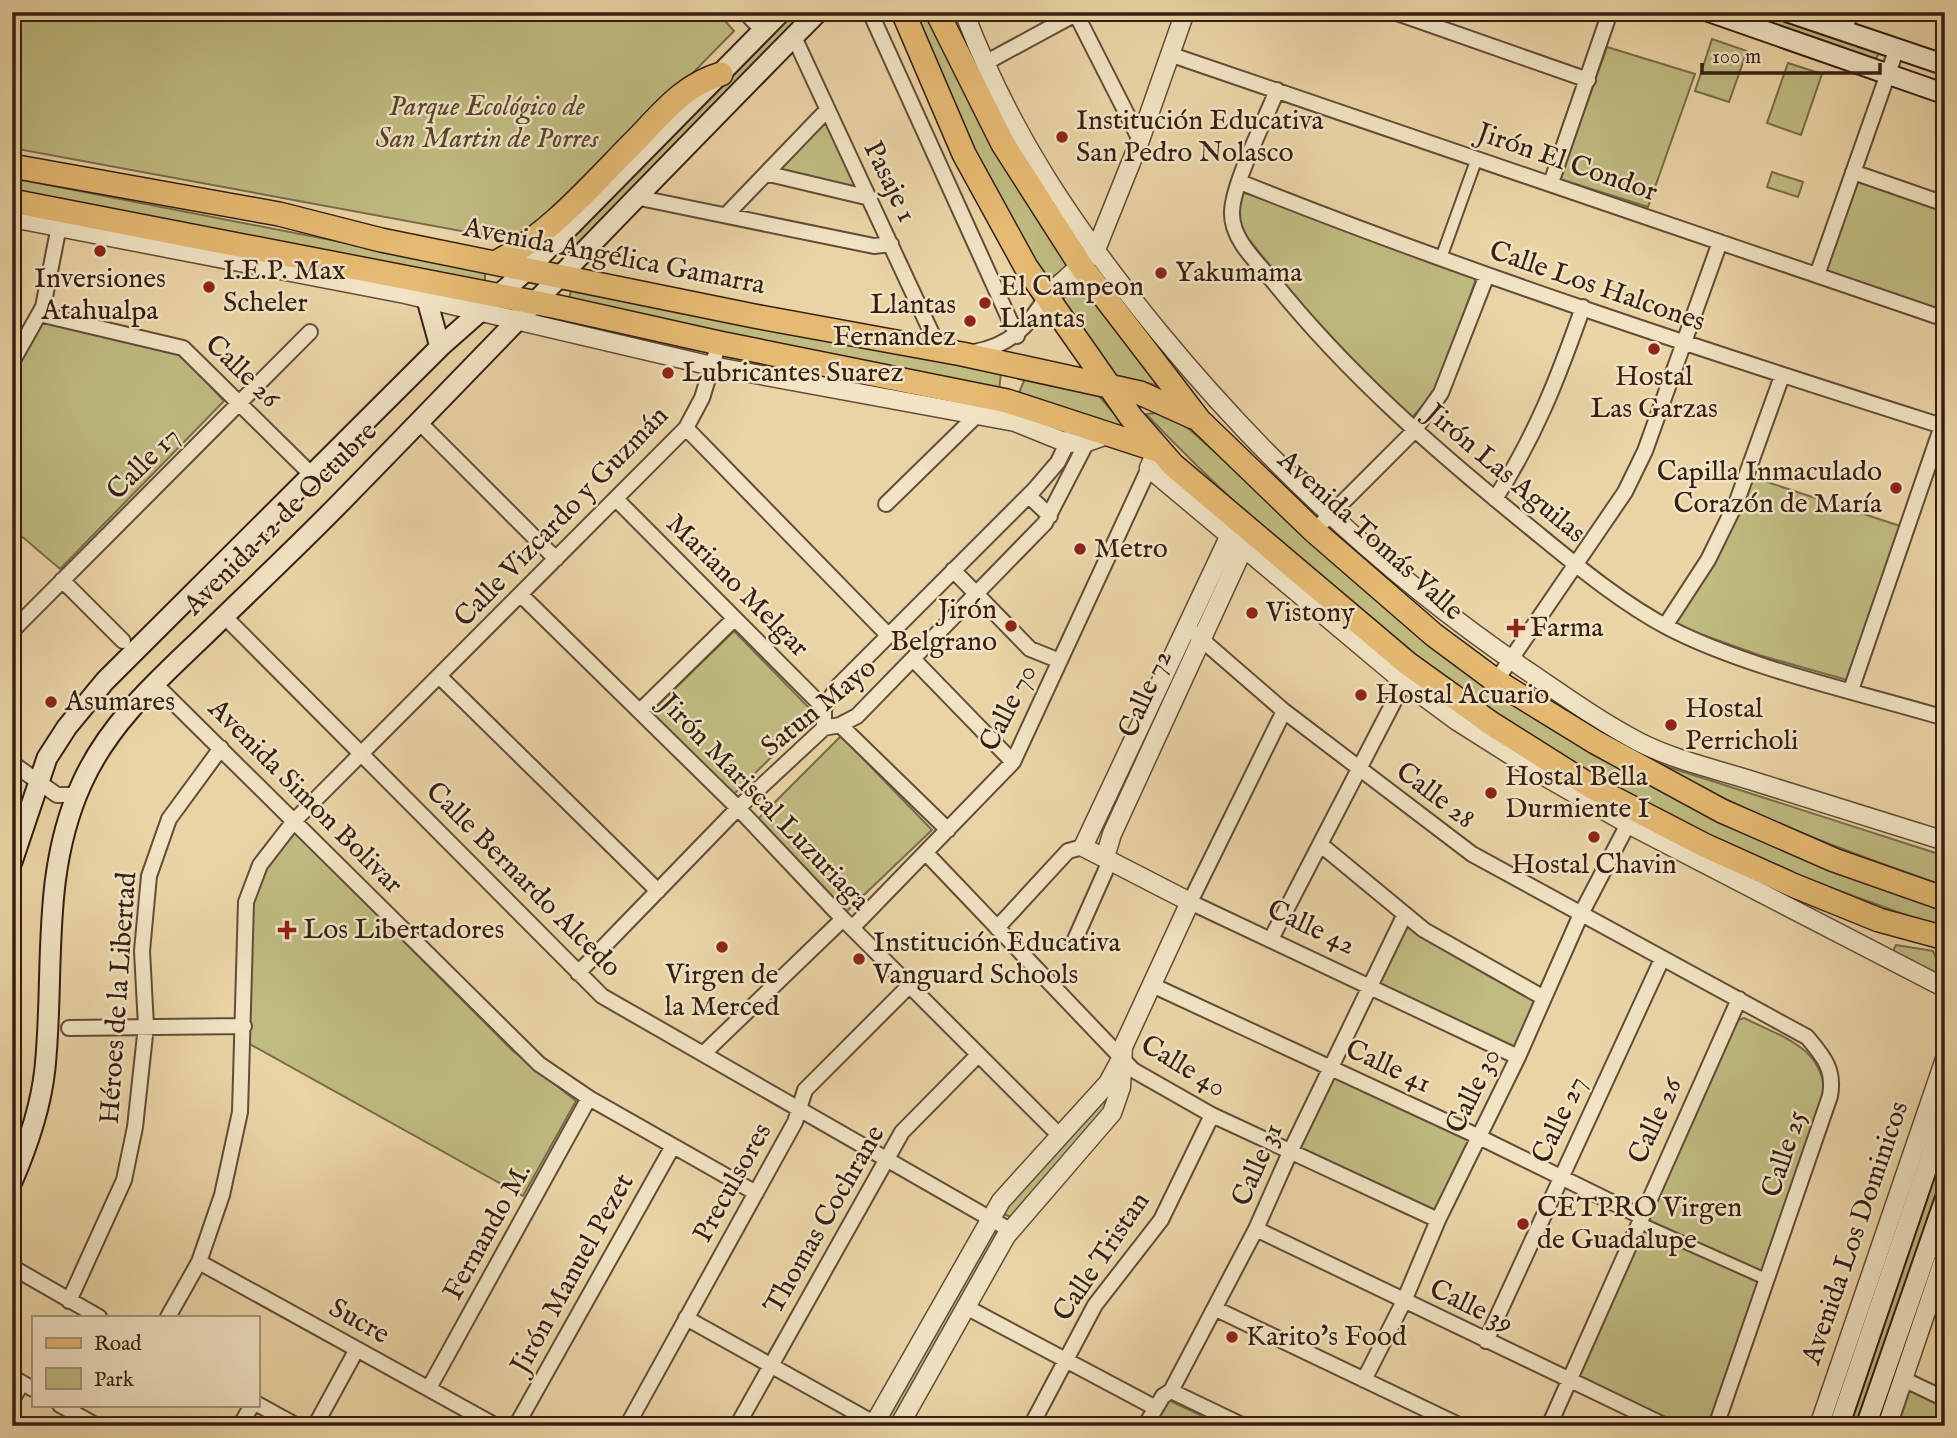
<svg xmlns="http://www.w3.org/2000/svg" width="1957" height="1438" font-family="'IM FELL English',serif">
  <style>
    .green { fill: #bfbb81; stroke: #7a6c4a; stroke-width: 2 }
    .lines { fill: none; stroke-linecap: round; stroke-linejoin: round }
    .pedestrian-casing { stroke: #634c38; stroke-width: 14 }
    .minor-casing { stroke: #634c38; stroke-width: 18 }
    .tertiary-casing { stroke: #634c38; stroke-width: 21 }
    .secondary-casing { stroke: #361e13; stroke-width: 23 }
    .primary-casing { stroke: #361e13; stroke-width: 26 }
    .pedestrian { stroke: #f1e3c4; stroke-width: 10 }
    .minor { stroke: #f1e3c4; stroke-width: 14 }
    .tertiary { stroke: #f1e3c4; stroke-width: 18 }
    .secondary { stroke: #f1e3c4; stroke-width: 19 }
    .primary { stroke: #e5ba72; stroke-width: 23 }
    .poi-dot { fill: #8f2418; stroke: #f1e3c4; stroke-width: 2.5 }
    .labels { text-anchor: middle; dominant-baseline: central; stroke-width: 5; stroke-linejoin: round; paint-order: stroke }
    .park-label { font-size: 28px; font-style: italic; fill: #58452e; stroke: #f1e3c4 }
    .poi-label { font-size: 28px; fill: #361e13; stroke: #f1e3c4; text-anchor: start }
    .street-label { font-size: 28px; fill: #361e13; stroke: #f1e3c4 }
  </style>
  <rect width="100%" height="100%" fill="#ead4a5"/>
  <filter id="stains"><feTurbulence type="fractalNoise" baseFrequency=".00286" numOctaves="4"/><feColorMatrix values="0 0 0 0 .2 0 0 0 0 .09 0 0 0 0 .02 0 0 0 .5 -.17"/></filter>
  <radialGradient id="worn" r=".72"><stop offset=".6" stop-color="#630" stop-opacity="0"/><stop offset="1" stop-color="#630" stop-opacity=".3"/></radialGradient>
  <path class="green" d="M12 12H717L734 31 526 243 12 148Z
    M791 12H810L571 251 560 245Z
    M908 12H929L1068 260V267L1049 279 1042 277 966 144Z
    M1720 12H1764L1881 50 1872 65Z
    M1712 39 1747 51 1729 102 1695 91Z
    M1607 47 1695 74 1648 207 1560 179Z
    M1788 63 1822 74 1801 135 1767 123Z
    M827 121 855 183 849 189 779 171 780 163 821 122Z
    M1772 172 1803 182 1798 197 1767 187Z
    M1853 172 1945 204V319L1817 275Z
    M12 178 485 270V288L12 191Z
    M1242 192 1474 273 1475 282 1436 390 1410 420 1310 315 1242 231 1237 209Z
    M1084 285 1164 387 1111 374 1060 302 1077 286Z
    M572 287 1001 373 999 390 568 303Z
    M38 319 171 349 188 362 224 401 60 569 12 528V364Z
    M1026 376 1099 396 1136 439 1018 395Z
    M1170 412 1396 613 1517 705 1945 909V929C1872 903 1799 877 1728 845 1510 745 1311 586 1146 414Z
    M1752 477 1900 526 1847 680 1759 655 1675 625V619L1725 541Z
    M734 631 815 714 730 798 649 714Z
    M841 736 932 830 845 913 755 822Z
    M1659 764 1945 856V886C1847 852 1749 816 1659 764Z
    M290 827 513 1051 576 1101 523 1196 246 1042 250 895Z
    M1409 926 1539 1001 1517 1052 1376 985 1404 928Z
    M1896 945 1933 951 1941 969 1940 976 1893 951Z
    M1744 1018C1784 1038 1825 1047 1825 1099L1711 1426H1677L1578 1379 1575 1372 1738 1020Z
    M1334 1074 1469 1135 1473 1143 1438 1212 1430 1214 1298 1150Z
    M1110 1093 1106 1113 1011 1217 1001 1213Z
    M1945 1127V1178L1858 1426H1844Z
    M993 1230 997 1235 893 1426H880Z
    M1910 1390 1945 1406V1426H1898Z
    M1164 1398 1224 1426H1149Z"/>
  <g class="lines">
    <defs>
      <path id="pedestrian" d="M1441 258 1477 158
        M1638 1222 1768 1280"/>
      <path id="minor" d="M745 12 763 31
        M870 12 1017 336
        M1075 12 1140 140
        M1394 12 1588 80
        M1844 31 1851 12
        M794 37 939 349
        M1172 55 1945 319
        M985 63 1079 12
        M1277 90C1266 119 1231 186 1232 214 1232 240 1257 262 1272 280 1347 374 1435 450 1527 525 1570 560 1619 602 1669 628 1749 669 1858 692 1945 718
        M1853 172 1945 204
        M769 174 870 198
        M1240 182C1470 274 1706 351 1942 426
        M1551 183 1610 12
        M635 197 874 246 891 244
        M727 214 827 110
        M1817 275 1897 48
        M39 314 183 348 312 475
        M974 352C1009 346 1028 327 1046 297
        M12 362 43 307 59 226
        M418 421 556 559
        M686 428 888 635
        M1029 496 1050 516
        M616 499 824 708
        M1495 499C1536 435 1558 378 1583 307
        M886 504 977 415
        M1314 531 1414 431 1441 393 1487 275
        M953 570 1030 649 1060 661
        M62 580 123 641
        M521 595 738 808 843 919 1060 1136
        M224 616 602 996 1010 1230
        M1186 626 1284 711 1472 854 1807 1037C1823 1056 1835 1069 1830 1096L1716 1426
        M1665 626 1708 560 1737 501 1782 376
        M12 631 310 332
        M914 660 1013 762
        M439 676 658 891
        M1496 681 1625 492 1645 451 1720 242
        M154 683 539 1064 589 1098 756 1193
        M1851 690 1944 420
        M640 711 734 619
        M1284 711 1190 902 1518 1057
        M840 725 948 830
        M824 728V708L839 685 1034 490 1058 462 1071 435
        M12 763 57 795H77
        M1320 844 1424 930 1544 998
        M926 853 1133 1070 1212 1115 1438 1220
        M852 928 1013 762 1149 468
        M997 928 1068 851 1083 847
        M1271 939 1404 682
        M1073 944 1109 863
        M578 973 738 808 824 728 840 725 857 716 1045 523 1090 436
        M1152 985 1473 1134 1640 1216
        M69 1028 244 1026
        M704 1053 843 919
        M1256 1229 1666 1426
        M199 1262 496 1426
        M12 1267 99 1317
        M69 1301 124 1180 135 1127 146 1026 142 951 149 876 169 819 221 748
        M966 1307 1154 1407
        M1216 1309 1461 1426
        M168 1317 199 1262 222 1195 240 1112 246 902 260 865 294 821 686 428 702 398 719 343
        M686 1318 874 1423
        M1486 1341 1662 959
        M12 1377 33 1389
        M1903 1379 1945 1399
        M1364 1380 1404 1301 1438 1220 1518 1057 1581 914 1628 824
        M429 1388 589 1098
        M1171 1391 1244 1426
        M12 1400 22 1383
        M257 1404 297 1426
        M60 1405 97 1426
        M240 1426 252 1405
        M315 1426 357 1349
        M516 1426 673 1146
        M627 1426 795 1122 805 1090 909 986
        M737 1426 902 1132 978 1055
        M1031 1426 1095 1305 1161 1220 1212 1115
        M1145 1426 1163 1396 1171 1391 1256 1229 1291 1150 1404 916
        M1549 1426 1739 999"/>
      <path id="tertiary" d="M964 12C1011 136 1075 229 1158 331 1265 461 1386 575 1526 670 1563 695 1599 721 1639 742 1674 760 1715 769 1753 781 1817 801 1881 821 1945 841
        M12 218 405 294 712 366 1015 422 1067 443 1087 442 1107 435
        M1046 297 1095 252 1140 140 1185 12
        M1157 450 1149 468 1404 682 1457 721 1544 776 1628 824 1945 988
        M1109 863 1106 854 1112 834 1243 549
        M873 1426 1001 1201 1108 1083 1121 1059
        M899 1426 1006 1236 1112 1113 1121 1087 1123 1047 1190 902 1083 847 1229 537
        M1819 1426 1945 1059
        M1887 1426 1945 1256"/>
      <path id="secondary" d="M1710 12 1945 94
        M1788 12 1945 65
        M427 300 440 347
        M12 862 47 758 67 727 105 681 440 347 527 270 781 12
        M12 1182C28 1145 41 1107 45 1068 55 971 40 875 82 783 109 723 157 681 204 636 250 591 297 547 342 501 501 338 658 174 818 12
        M1839 1426 1934 1147 1945 1076
        M1866 1426 1945 1199"/>
      <path id="primary" d="M903 12 964 154 1026 267 1131 417 1173 465 1407 663 1492 724 1592 787 1704 845 1795 886 1879 920 1945 938
        M937 12 1003 144 1081 266 1199 420 1314 531 1434 635 1496 681 1595 742 1722 811 1834 860 1945 899
        M12 166 279 214 381 240 754 316 962 354 1140 393 1193 417
        M12 201 558 307 719 343 1007 401 1157 450
        M495 263C551 234 593 183 637 139 663 112 684 85 721 74"/>
    </defs>
    <use href="#pedestrian" class="pedestrian-casing"/>
    <use href="#minor" class="minor-casing"/>
    <use href="#tertiary" class="tertiary-casing"/>
    <use href="#secondary" class="secondary-casing"/>
    <use href="#primary" class="primary-casing"/>
    <use href="#pedestrian" class="pedestrian"/>
    <use href="#minor" class="minor"/>
    <use href="#tertiary" class="tertiary"/>
    <use href="#secondary" class="secondary"/>
    <use href="#primary" class="primary"/>
  </g>
  <g class="poi-dot">
    <circle cx="1062" cy="137" r="7"/>
    <circle cx="100" cy="251" r="7"/>
    <circle cx="1161" cy="273" r="7"/>
    <circle cx="209" cy="287" r="7"/>
    <circle cx="985" cy="303" r="7"/>
    <circle cx="970" cy="321" r="7"/>
    <circle cx="1654" cy="349" r="7"/>
    <circle cx="668" cy="373" r="7"/>
    <circle cx="1896" cy="488" r="7"/>
    <circle cx="1080" cy="549" r="7"/>
    <circle cx="1252" cy="613" r="7"/>
    <circle cx="1011" cy="626" r="7"/>
    <path d="M1512.5 617.5h7v7h7v7h-7v7h-7v-7h-7v-7h7z"/>
    <circle cx="1361" cy="695" r="7"/>
    <circle cx="51" cy="702" r="7"/>
    <circle cx="1671" cy="725" r="7"/>
    <circle cx="1491" cy="793" r="7"/>
    <circle cx="1594" cy="837" r="7"/>
    <path d="M283.5 919.5h7v7h7v7h-7v7h-7v-7h-7v-7h7z"/>
    <circle cx="722" cy="947" r="7"/>
    <circle cx="859" cy="959" r="7"/>
    <circle cx="1523" cy="1224" r="7"/>
    <circle cx="1232" cy="1337" r="7"/>
  </g>
  <g class="labels">
    <g class="park-label">
      <text x="487" y="107">Parque Ecológico de<tspan x="487" dy="32">San Martin de Porres</tspan></text>
    </g>
    <g class="poi-label">
      <text x="1076" y="121">Institución Educativa<tspan x="1076" dy="32">San Pedro Nolasco</tspan></text>
      <text x="223" y="271">I.E.P. Max<tspan x="223" dy="32">Scheler</tspan></text>
      <text x="1175" y="273">Yakumama</text>
      <text x="100" y="279" text-anchor="middle">Inversiones<tspan x="100" dy="32">Atahualpa</tspan></text>
      <text x="999" y="287">El Campeon<tspan x="999" dy="32">Llantas</tspan></text>
      <text x="956" y="305" text-anchor="end">Llantas<tspan x="956" dy="32">Fernandez</tspan></text>
      <text x="682" y="373">Lubricantes Suarez</text>
      <text x="1654" y="377" text-anchor="middle">Hostal<tspan x="1654" dy="32">Las Garzas</tspan></text>
      <text x="1882" y="472" text-anchor="end">Capilla Inmaculado<tspan x="1882" dy="32">Corazón de María</tspan></text>
      <text x="1094" y="549">Metro</text>
      <text x="997" y="610" text-anchor="end">Jirón<tspan x="997" dy="32">Belgrano</tspan></text>
      <text x="1266" y="613">Vistony</text>
      <text x="1530" y="628">Farma</text>
      <text x="1375" y="695">Hostal Acuario</text>
      <text x="65" y="702">Asumares</text>
      <text x="1685" y="709">Hostal<tspan x="1685" dy="32">Perricholi</tspan></text>
      <text x="1505" y="777">Hostal Bella<tspan x="1505" dy="32">Durmiente I</tspan></text>
      <text x="1594" y="865" text-anchor="middle">Hostal Chavin</text>
      <text x="303" y="930">Los Libertadores</text>
      <text x="873" y="943">Institución Educativa<tspan x="873" dy="32">Vanguard Schools</tspan></text>
      <text x="722" y="975" text-anchor="middle">Virgen de<tspan x="722" dy="32">la Merced</tspan></text>
      <text x="1537" y="1208">CETPRO Virgen<tspan x="1537" dy="32">de Guadalupe</tspan></text>
      <text x="1246" y="1337">Karito's Food</text>
    </g>
    <g class="street-label">
      <text transform="translate(1567 163) rotate(19)">Jirón El Condor</text>
      <text transform="translate(889 182) rotate(64)">Pasaje 1</text>
      <text transform="translate(614 257) rotate(11)">Avenida Angélica Gamarra</text>
      <text transform="translate(1597 287) rotate(19)">Calle Los Halcones</text>
      <text transform="translate(242 372) rotate(44)">Calle 26</text>
      <text transform="translate(144 464) rotate(-45)">Calle 17</text>
      <text transform="translate(1505 474) rotate(40)">Jirón Las Aguilas</text>
      <text transform="translate(562 517) rotate(-46)">Calle Vizcardo y Guzmán</text>
      <text transform="translate(281 519) rotate(-45)">Avenida 12 de Octubre</text>
      <text transform="translate(1370 536) rotate(42)">Avenida Tomás Valle</text>
      <text transform="translate(737 586) rotate(45)">Mariano Melgar</text>
      <text transform="translate(1146 694) rotate(-66)">Calle 72</text>
      <text transform="translate(819 708) rotate(-39)">Satun Mayo</text>
      <text transform="translate(1009 708) rotate(-63)">Calle 70</text>
      <text transform="translate(1435 796) rotate(37)">Calle 28</text>
      <text transform="translate(305 797) rotate(45)">Avenida Simon Bolivar</text>
      <text transform="translate(764 803) rotate(46)">Jirón Mariscal Luzuriaga</text>
      <text transform="translate(523 880) rotate(45)">Calle Bernardo Alcedo</text>
      <text transform="translate(1311 928) rotate(25)">Calle 42</text>
      <text transform="translate(119 998) rotate(-86)">Héroes de la Libertad</text>
      <text transform="translate(1183 1067) rotate(31)">Calle 40</text>
      <text transform="translate(1388 1067) rotate(25)">Calle 41</text>
      <text transform="translate(1474 1091) rotate(-64)">Calle 30</text>
      <text transform="translate(1560 1120) rotate(-65)">Calle 27</text>
      <text transform="translate(1656 1121) rotate(-65)">Calle 26</text>
      <text transform="translate(1785 1154) rotate(-72)">Calle 25</text>
      <text transform="translate(1258 1165) rotate(-66)">Calle 31</text>
      <text transform="translate(733 1183) rotate(-61)">Preculsores</text>
      <text transform="translate(825 1220) rotate(-60)">Thomas Cochrane</text>
      <text transform="translate(488 1232) rotate(-61)">Fernando M.</text>
      <text transform="translate(1856 1233) rotate(-71)">Avenida Los Dominicos</text>
      <text transform="translate(1102 1257) rotate(-56)">Calle Tristan</text>
      <text transform="translate(573 1274) rotate(-61)">Jirón Manuel Pezet</text>
      <text transform="translate(1471 1307) rotate(26)">Calle 39</text>
      <text transform="translate(359 1322) rotate(29)">Sucre</text>
    </g>
  </g>
  <rect width="1957" height="1438" fill="none" stroke="#ead4a5" stroke-width="42"/>
  <rect x="14" y="14" width="1929" height="1410" fill="none" stroke="#361e13" stroke-width="3.5"/>
  <rect x="21" y="21" width="1915" height="1396" fill="none" stroke="#361e13" stroke-width="2"/>
  <rect x="32" y="1316" width="228" height="91" fill="#f1e3c4" stroke="#a6947d" stroke-width="2"/>
  <rect x="46" y="1338" width="35" height="10" fill="#e5ba72" stroke="#a6947d" stroke-width="2"/>
  <text x="94" y="1350" font-size="21" fill="#361e13">Road</text>
  <rect x="46" y="1368" width="35" height="21" fill="#bfbb81" stroke="#a6947d" stroke-width="2"/>
  <text x="94" y="1386" font-size="21" fill="#361e13">Park</text>
  <path d="M1702 63v10h178v-10" fill="none" stroke="#361e13" stroke-width="3.5"/>
  <text x="1712" y="63" font-size="21" fill="#361e13" stroke="#f1e3c4" stroke-width="5" paint-order="stroke">100 m</text>
  <rect width="100%" height="100%" filter="url(#stains)"/>
  <rect width="100%" height="100%" fill="url(#worn)"/>
</svg>
